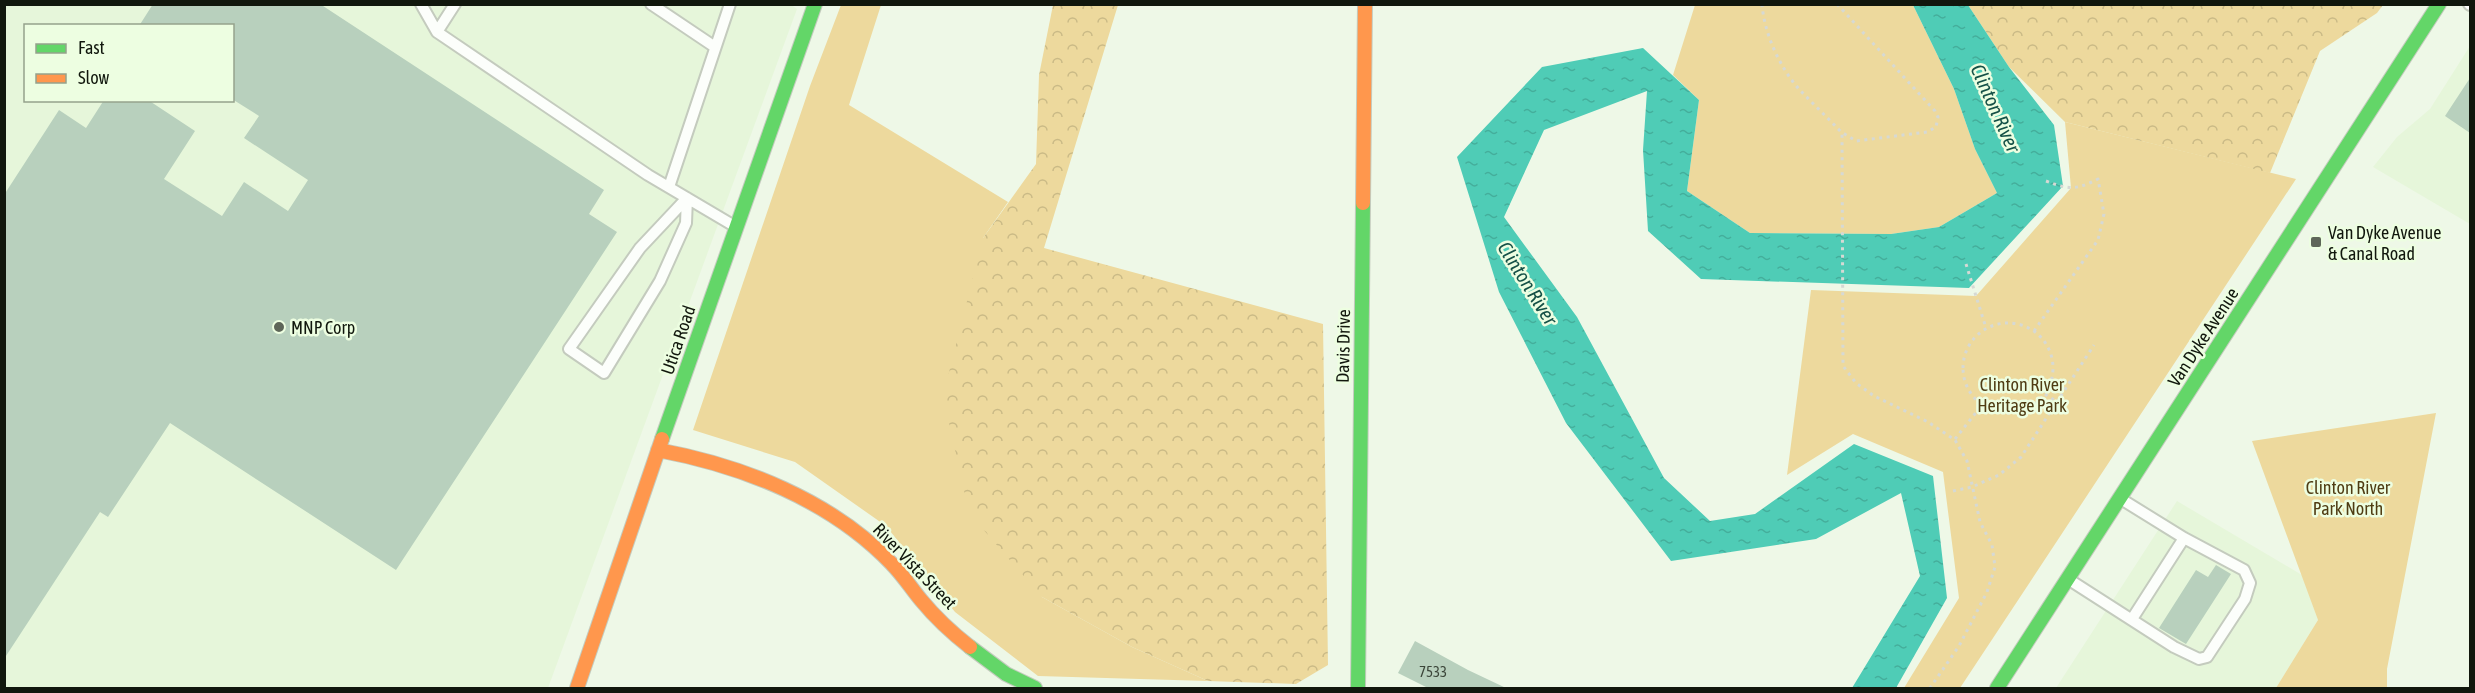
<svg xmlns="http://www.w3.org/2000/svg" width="2475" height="693" font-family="'Asap Condensed',sans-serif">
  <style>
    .built { fill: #e6f6da; fill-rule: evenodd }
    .green { fill: #edd99d }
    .forest { fill: url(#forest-crowns) }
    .water { fill: url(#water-ripples) }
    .building { fill: #b8d0bd }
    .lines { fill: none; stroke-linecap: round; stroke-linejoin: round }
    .lane-casing { stroke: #c4cbbe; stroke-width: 14 }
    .fast-casing { stroke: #c4cbbe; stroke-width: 16 }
    .slow-casing { stroke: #c4cbbe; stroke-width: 16 }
    .path { stroke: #d6d9d4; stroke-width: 3; stroke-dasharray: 3 4.5; stroke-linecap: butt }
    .lane { stroke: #fcfefb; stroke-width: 10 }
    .fast { stroke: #63d668; stroke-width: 14 }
    .slow { stroke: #ff974d; stroke-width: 14 }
    .poi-dot { fill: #5e6659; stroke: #edfee1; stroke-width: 2 }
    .labels { text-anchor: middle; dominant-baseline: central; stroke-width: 5; stroke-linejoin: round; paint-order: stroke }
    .number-label { font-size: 15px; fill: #3b4539 }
    .poi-label { font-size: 18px; fill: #11170d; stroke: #edfee1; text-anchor: start }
    .street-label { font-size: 18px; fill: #11170d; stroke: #edfee1 }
    .park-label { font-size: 18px; fill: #4f3c13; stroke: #edfee1 }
    .water-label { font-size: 20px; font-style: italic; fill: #155147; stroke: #edfee1 }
  </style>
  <defs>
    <pattern id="forest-crowns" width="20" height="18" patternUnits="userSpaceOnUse" patternTransform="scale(1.5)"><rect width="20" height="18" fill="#edd99d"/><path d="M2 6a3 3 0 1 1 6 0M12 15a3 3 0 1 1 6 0" fill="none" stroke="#caba86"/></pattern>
    <pattern id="water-ripples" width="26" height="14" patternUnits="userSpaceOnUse" patternTransform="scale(1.5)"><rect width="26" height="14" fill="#4fccb6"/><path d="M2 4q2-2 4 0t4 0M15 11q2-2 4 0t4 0" fill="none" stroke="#44ae9b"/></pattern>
  </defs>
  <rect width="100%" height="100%" fill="#eef8e7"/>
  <path class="built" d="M790 4 797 9 548 688H5L4 5ZM26 26H232V100H26Z
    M2470 46V224L2373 167 2397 137 2430 109Z
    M2177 501 2302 575 2318 620 2276 688H2056Z"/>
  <path class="green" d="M841 5H881L849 105 1008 202 983 238 1042 597 1132 647 1208 681 1038 676 955 612 886 526 795 462 693 430 810 86Z
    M1695 5H1913L1954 89 1975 149 1997 193 1939 227 1891 234 1750 233 1687 191 1699 100 1673 75Z
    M2065 122 2296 179 1960 688H1904L1959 598 1943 472 1853 434 1787 475 1811 290 1976 296 2071 188Z
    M2436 413 2387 669V688H2276L2318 620 2252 441Z"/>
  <path class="forest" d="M1053 5H1118L1044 248 1323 324 1328 665 1296 684 1208 681 1132 647 1042 597 969 513 943 396 983 238 1036 164 1039 75Z
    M1968 5H2383L2377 13 2320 51 2270 173 2065 122 2009 67Z"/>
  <path class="water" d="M1913 5H1968L2009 67 2054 125 2063 186 1969 288 1701 279 1648 231 1643 150 1647 91 1544 130 1504 217 1577 317 1664 478 1710 521 1755 514 1854 444 1933 476 1947 598 1896 688H1852L1920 576 1901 493 1816 539 1671 561 1566 423 1499 292 1457 157 1542 67 1643 48 1699 100 1687 191 1750 233 1891 234 1939 227 1997 193 1975 149 1954 89Z"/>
  <path class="building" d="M153 4H320L604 190 589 214 617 232 396 570 170 423 108 517 100 512 4 659V195L59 110 86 128 104 100H148L195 131 164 179 222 216 244 182 288 211 308 180 244 138 259 116 232 99V26H139Z
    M2470 78V133L2445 116Z
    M2216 565 2231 574 2186 644 2159 628 2196 570 2208 577Z
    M1415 641 1468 670 1506 688H1428L1398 673Z"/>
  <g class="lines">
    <defs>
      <path id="lane" d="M421 4 437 32 648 175 736 227
        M651 4 715 47
        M2469 4 2470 5
        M437 32 455 4
        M669 187 730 4
        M687 198 686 223 660 281 604 373 569 349 640 248Z
        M2068 579 2174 647 2199 659 2207 657 2245 599 2250 583 2244 570 2184 538 2121 499
        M2132 619 2184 538"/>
      <path id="fast" d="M662 439 815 4
        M970 647 1006 674 1035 688
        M1358 688 1363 203
        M1997 688 2439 4"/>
      <path id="slow" d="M1363 203 1365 4
        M658 450C743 466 831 500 892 564 903 575 911 588 921 600 935 617 952 633 970 647
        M577 688 662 439"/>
    </defs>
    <use href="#lane" class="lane-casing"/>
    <use href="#fast" class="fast-casing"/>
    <use href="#slow" class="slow-casing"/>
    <path class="path" d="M1762 4C1764 33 1780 68 1799 89 1813 104 1828 118 1842 133L1843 366 1856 383 1874 396 1928 422 1955 440 1967 461 1980 522 1992 545 1995 567 1987 592 1959 646 1930 688
      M1837 4 1935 111 1938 117 1936 127 1927 132 1856 141 1843 133
      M1966 264 1986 328
      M1963 368a45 45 0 1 1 90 0a45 45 0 1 1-90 0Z
      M2034 331 2098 240 2104 214 2098 179C2076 190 2070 190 2046 181
      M2045 394 2057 402
      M1955 439 1982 405
      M1953 491 1972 487 1999 475 2021 457 2094 345"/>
    <use href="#lane" class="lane"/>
    <use href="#fast" class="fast"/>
    <use href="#slow" class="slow"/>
  </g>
  <g class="poi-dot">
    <rect x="2310" y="236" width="12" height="12" rx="3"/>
    <circle cx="279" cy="327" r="6"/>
  </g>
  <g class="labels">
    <g class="number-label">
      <text x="1433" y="671">7533</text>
    </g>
    <g class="poi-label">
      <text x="2328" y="232">Van Dyke Avenue<tspan x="2328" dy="21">&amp; Canal Road</tspan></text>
      <text x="291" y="327">MNP Corp</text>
    </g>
    <g class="street-label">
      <text transform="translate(2203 337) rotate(-57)">Van Dyke Avenue</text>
      <text transform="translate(678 340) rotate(-71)">Utica Road</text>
      <text transform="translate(1343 346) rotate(-89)">Davis Drive</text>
      <text transform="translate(915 566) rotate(46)">River Vista Street</text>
    </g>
    <g class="park-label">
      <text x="2022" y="384">Clinton River<tspan x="2022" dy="21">Heritage Park</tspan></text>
      <text x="2348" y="487">Clinton River<tspan x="2348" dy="21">Park North</tspan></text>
    </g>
    <g class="water-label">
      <text transform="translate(1996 108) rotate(66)">Clinton River</text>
      <text transform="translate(1528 283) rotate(58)">Clinton River</text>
    </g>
  </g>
  <rect width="2475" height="693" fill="none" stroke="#11170d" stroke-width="12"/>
  <rect x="24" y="24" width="210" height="78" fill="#edfee1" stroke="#95a28c" stroke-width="1.5"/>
  <rect x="36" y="44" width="30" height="9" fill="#63d668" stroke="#95a28c" stroke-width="1.5"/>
  <text x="78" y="54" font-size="18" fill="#11170d">Fast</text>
  <rect x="36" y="74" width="30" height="9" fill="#ff974d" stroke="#95a28c" stroke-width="1.5"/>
  <text x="78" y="84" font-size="18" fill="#11170d">Slow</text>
</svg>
